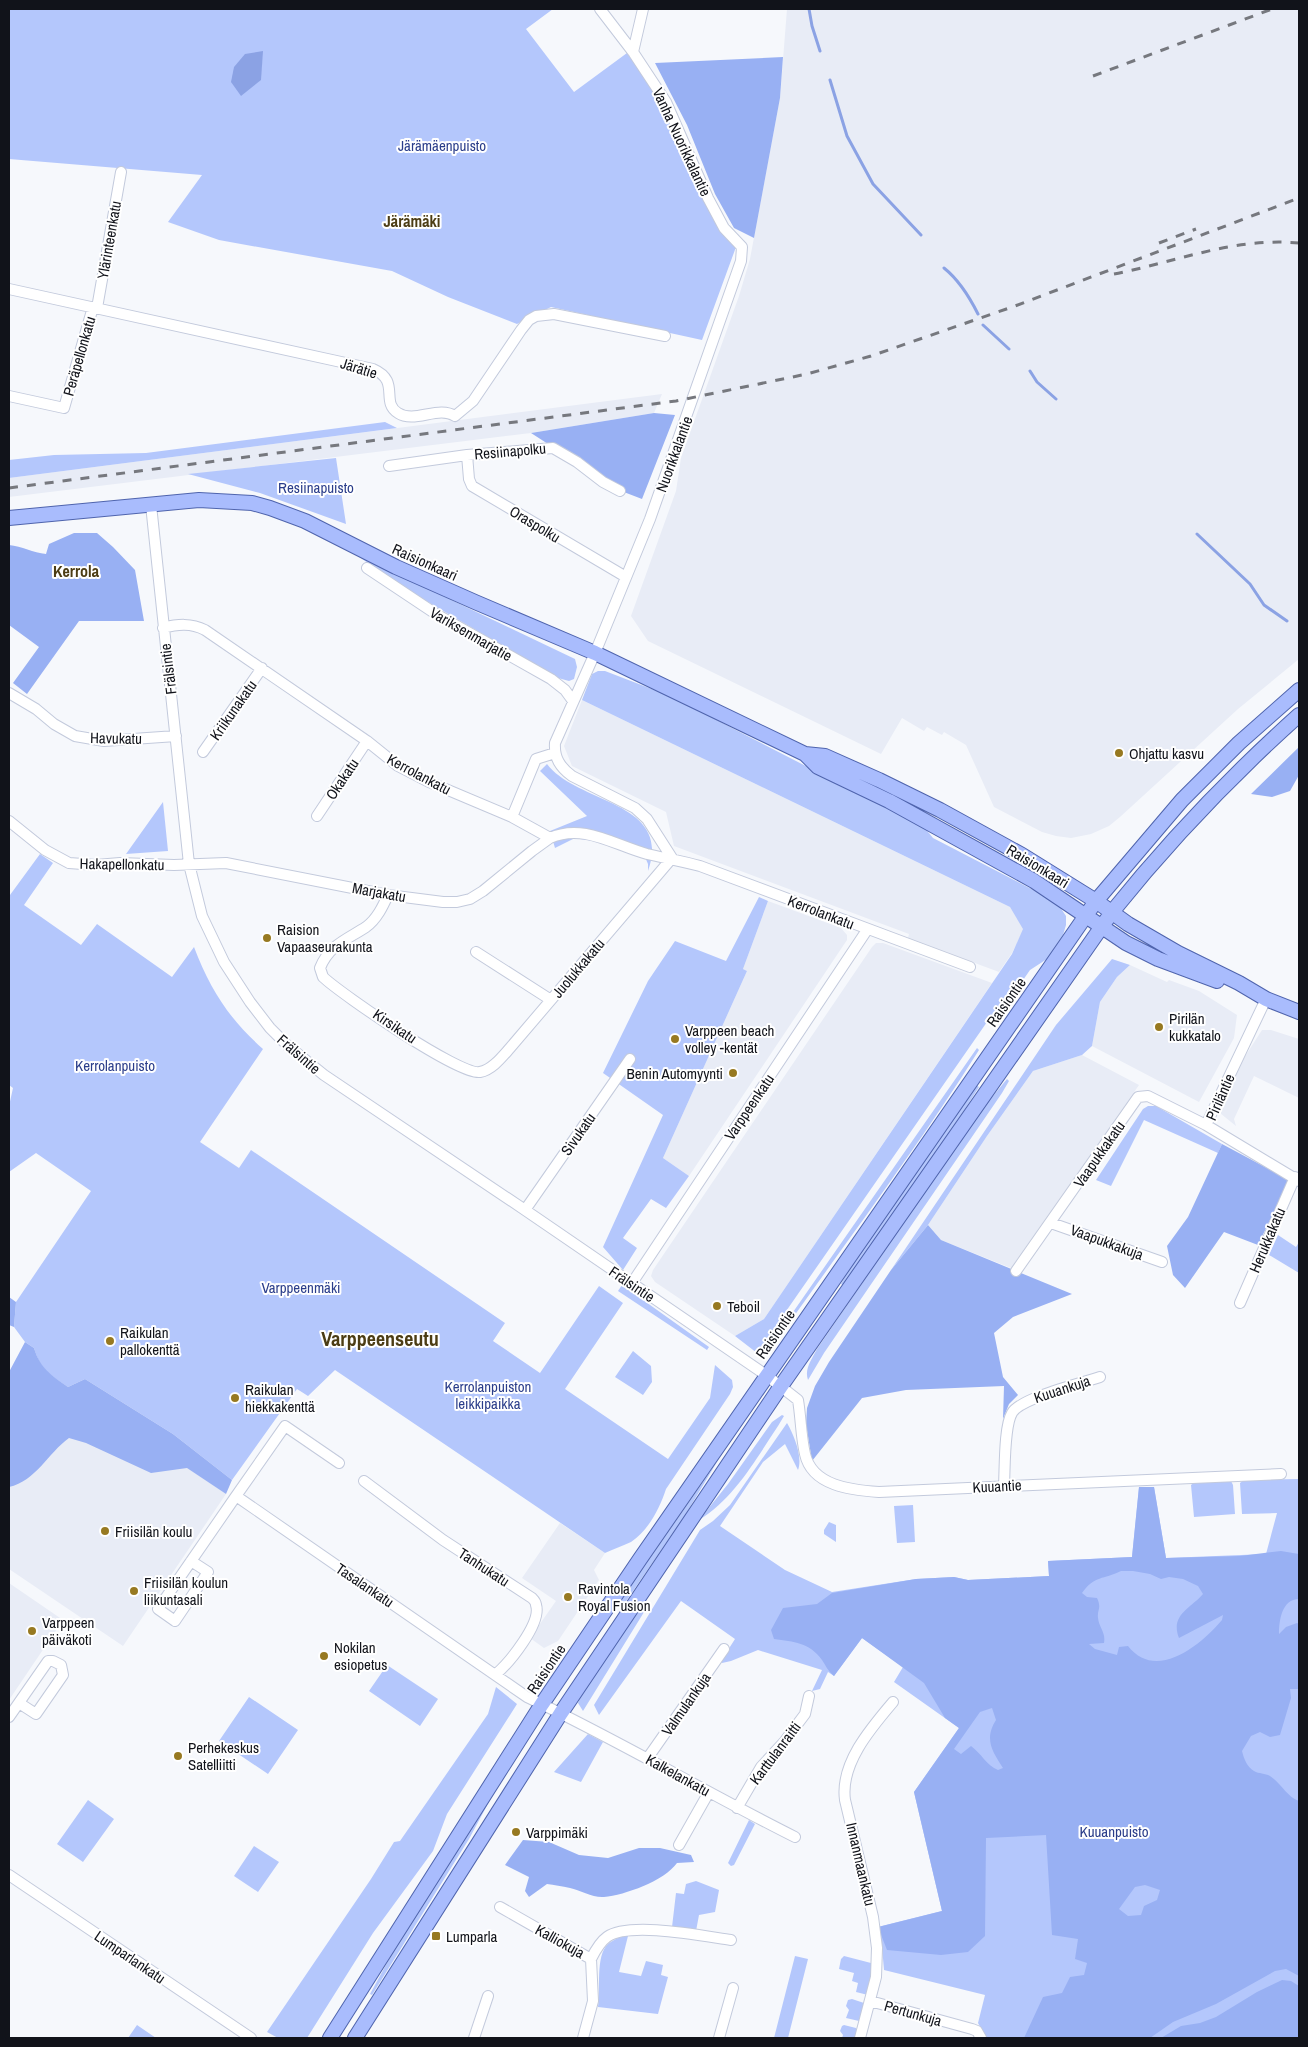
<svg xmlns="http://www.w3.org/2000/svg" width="1308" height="2047" font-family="'Archivo Narrow',sans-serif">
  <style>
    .built { fill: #e8ecf6 }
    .green { fill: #b4c7fc }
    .forest { fill: #98b0f3; fill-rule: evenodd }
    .water { fill: #8ba2e4 }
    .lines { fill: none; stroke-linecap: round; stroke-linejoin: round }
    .stream { stroke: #8ba2e4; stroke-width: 3 }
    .minor-casing { stroke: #c3cadc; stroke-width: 12 }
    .major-casing { stroke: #4f64ad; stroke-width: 16 }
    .minor { stroke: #fff; stroke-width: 10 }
    .major { stroke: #a9bcfd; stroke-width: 14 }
    .rail { stroke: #76787e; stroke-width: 3; stroke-dasharray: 9 9; stroke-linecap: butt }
    .poi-dot { fill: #977921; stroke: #fff; stroke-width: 2 }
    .labels { text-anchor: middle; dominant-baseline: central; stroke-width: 4; stroke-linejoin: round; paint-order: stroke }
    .street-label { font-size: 15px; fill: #11131a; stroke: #fff }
    .park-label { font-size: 15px; fill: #2a3d8a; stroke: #fff }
    .poi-label { font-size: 15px; fill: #11131a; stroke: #fff; text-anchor: start }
    .neighbourhood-label { font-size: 16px; font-weight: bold; fill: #4c3d15; stroke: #fff }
    .district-label { font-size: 20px; font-weight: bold; fill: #4c3d15; stroke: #fff }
  </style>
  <rect width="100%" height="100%" fill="#f6f8fc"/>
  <path class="built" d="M787 9H1299V659L1238 709 1120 817 1109 826 1091 834 1071 838 1056 836 1042 832 994 807 966 745 944 732 942 735 927 727 924 731 902 718 881 754 648 641 631 616 676 491 681 458 739 296 750 259 780 98Z
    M662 394 654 413 531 433 9 497V478Z
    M582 700 1010 907 1024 929 1012 953 999 972 908 938 909 934 674 846 666 812 572 766 564 746Z
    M768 901 841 928 847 935V940L689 1176 663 1158 747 971 743 969Z
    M876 943H883L992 983 764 1319 735 1336 655 1282 651 1276 653 1270 872 947Z
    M1130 965 1167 982 1169 980 1199 991 1237 1015 1234 1038 1199 1102 1092 1046 1100 1002 1117 977Z
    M1262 1030H1271L1299 1039V1098L1254 1076 1234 1119 1236 1126 1215 1109 1244 1058Z
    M1082 1055 1139 1085 1011 1268 941 1240 928 1225 987 1136 1033 1071Z
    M47 1372 226 1494 123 1646 9 1569V1429Z
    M560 1523 605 1553 594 1570 599 1580 558 1641 544 1648 530 1638 556 1601 522 1578Z
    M9 1583 63 1620 9 1700Z"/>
  <path class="green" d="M9 9H553L526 29 574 92 627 53 653 89 669 121 686 167 719 227 736 247 702 340 551 307 517 324 448 297 392 271 219 240 168 222 202 175 9 159Z
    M385 422 397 428 9 478V460L54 455 146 453Z
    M336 458 346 524 260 493 188 474Z
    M355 554 575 659 577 667 574 679 569 681 558 678 404 588Z
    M598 671H605L670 696 924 827 933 838 1041 894 1060 907 1066 916V925L1063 935 1047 959 1030 970 1008 1002 987 1022 757 1353 735 1336 764 1319 1012 954 1023 929 1010 907 582 700 592 674Z
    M547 764C577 804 673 801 648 871V864L645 857 595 841 580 839 575 838 555 848 550 831 587 816 540 771Z
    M163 802 168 851 126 854Z
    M40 854 53 863 24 905 81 945 97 924 172 977 194 947C210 989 229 1019 263 1049L200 1142 239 1168 251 1150 505 1323 493 1341 540 1373 599 1286 623 1303 565 1389 668 1459 710 1398 715 1365 732 1380 733 1387 730 1394 666 1489C660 1508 648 1531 631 1542 623 1546 613 1549 605 1553L335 1370 308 1396 297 1389 232 1480 173 1434 85 1379 68 1387C50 1375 40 1369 34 1348L25 1342 14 1327 16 1302 91 1191 36 1153 9 1172V1106L13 1088 9 1085V894L10 895Z
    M759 897 768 901 743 969 747 971 663 1158 689 1176 666 1208 651 1199 623 1238 637 1248 623 1270 603 1247 663 1115 603 1073 648 981 675 941 726 961Z
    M1112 959 1130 965 1117 977 1100 1002 1092 1046 1082 1055 1033 1071 987 1136 928 1225 891 1270 1056 1025Z
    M977 1048 979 1050C914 1153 840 1250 770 1350L768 1348Z
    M1007 1079 1009 1081 1002 1093 824 1353 808 1380C804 1369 812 1359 817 1349L979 1113Z
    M975 1084 979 1087 965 1109 844 1286 841 1284 852 1263Z
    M1148 1106H1156L1222 1144 1218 1153 1144 1120 1111 1186 1096 1180 1143 1109Z
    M1278 1235 1296 1247 1299 1242V1273L1269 1255Z
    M622 1285 709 1347 707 1350 618 1291Z
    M633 1351 651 1366 652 1382 643 1395 615 1377Z
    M782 1415 784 1416 778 1426C756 1459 734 1499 699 1520L728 1484 772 1422Z
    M787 1423C794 1435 803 1457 798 1470L785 1444 763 1462 720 1526 785 1570 832 1592 916 1579 954 1577 968 1580 1049 1576 1048 1561 1132 1557 1139 1487H1154L1166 1558 1266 1554 1277 1513 1242 1514 1240 1483 1244 1480 1299 1479V2038H986L978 2023 985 1995 884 1970 882 1947 878 1927 942 1911 914 1792 959 1728 894 1682 903 1667 862 1638 834 1676 828 1672 820 1689 812 1691 822 1670 758 1650 731 1661 722 1663 721 1661 735 1639 681 1601 599 1715 594 1705 700 1530 713 1521 730 1505Z
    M717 1462 684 1517 622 1607 617 1605Z
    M1231 1481 1233 1485 1235 1514 1194 1517 1191 1485 1195 1482Z
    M913 1505 915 1542 897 1543 894 1506Z
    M829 1522 836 1525V1542L824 1534V1530Z
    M647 1603 649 1604 583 1711 578 1703 582 1691 629 1623Z
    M387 1665 438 1699 420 1726 369 1691Z
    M496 1687 517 1704 447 1814 433 1851 373 1933 307 2038H278L267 2032 371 1879 394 1842 400 1841 488 1714Z
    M249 1697 298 1730 268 1774 219 1741Z
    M588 1734 603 1742 581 1782 554 1772Z
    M497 1787 469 1839 372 1995 370 1994 398 1943Z
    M88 1800 114 1819 83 1862 57 1844Z
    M749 1820 755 1824 734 1865 731 1866 728 1863Z
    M254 1846 279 1862 258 1892 234 1876Z
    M696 1881 719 1890 715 1912 699 1915 696 1931 672 1927 676 1893 684 1894 686 1884Z
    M622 1936H628L619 1972 641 1976 646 1961 663 1965 661 1975 668 1977 658 2014 598 2007C601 1990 595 1956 608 1944 612 1941 617 1938 622 1936Z
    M795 1956 808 1959 788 2038H774Z
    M844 1956 871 1963 874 1968 868 1995 856 1992 858 1983 852 1981 854 1973 839 1969 841 1959Z
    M852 1999 864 2003 866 2006 862 2019 859 2021 846 2018 849 2010 846 2006 848 2000Z
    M137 2025 156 2038H128Z
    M844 2025 856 2028 858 2033 857 2038H842L843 2035 840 2031 842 2026Z"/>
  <path class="forest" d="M783 57 780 98 754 238 734 228 715 194 687 125 655 63Z
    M654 413 675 415 642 499 603 484 559 451 531 433Z
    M74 533H97L113 547 135 570 144 621H79L27 694 13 683 39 647 9 625V545C22 546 33 553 46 554L49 544Z
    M1299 747V775L1290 791 1272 797 1251 794Z
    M1222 1144 1289 1180 1258 1245 1224 1232 1185 1288 1173 1275 1167 1246 1188 1217Z
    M928 1225 941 1240 1072 1294 1013 1317 994 1333 1003 1377 1018 1395 1009 1404 1003 1419 1004 1386 906 1390 862 1398 812 1461 806 1424 807 1408 815 1386 829 1362 891 1270Z
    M9 1297 16 1302 14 1327 9 1325Z
    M25 1342 34 1348C40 1368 51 1375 68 1387L85 1379 173 1434 232 1480 226 1494 187 1468 151 1473 86 1443 69 1438C48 1453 36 1481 9 1487V1372Z
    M1139 1487H1154L1166 1558 1240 1556 1281 1551 1299 1554V1599C1282 1599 1279 1620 1279 1634L1286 1627 1297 1623 1299 1624V1689H1290L1291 1698 1280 1735 1270 1737 1260 1732 1251 1736 1242 1751C1244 1759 1247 1767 1254 1771 1259 1774 1265 1773 1270 1776 1281 1783 1287 1797 1299 1801V1976L1286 1969 1275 1971 1216 2004 1173 2022 1150 2038H1024L1043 1997 1062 1993 1070 1977 1084 1975 1087 1963 1075 1959 1078 1939 1052 1935 1046 1835 986 1838 985 1936 968 1952 941 1955 887 1950 878 1927 942 1911 914 1792 959 1728 945 1718 924 1683 862 1638 834 1676C828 1671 826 1666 822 1660 809 1642 794 1642 774 1639L771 1630 783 1608 817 1604 832 1593 916 1579 954 1577 968 1580 1049 1576 1048 1561 1132 1557ZM1121 1571H1133L1150 1574 1161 1579 1169 1577 1183 1579 1198 1586 1203 1594C1190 1609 1170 1615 1179 1638L1223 1615 1222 1620C1201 1645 1156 1682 1128 1646L1119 1647 1117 1655 1095 1649 1089 1644 1104 1643C1106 1632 1099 1628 1098 1618 1097 1609 1102 1609 1097 1598L1087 1597 1082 1593C1095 1575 1103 1580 1121 1571ZM992 1708 996 1720C984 1739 992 1751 1003 1768L998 1770C987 1766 981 1753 971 1746L961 1754 954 1749 980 1712ZM1145 1885 1160 1890 1157 1900 1144 1906 1141 1915 1128 1916 1119 1909 1135 1887Z
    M523 1840 549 1842 579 1855 608 1858 639 1848H660L691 1855 694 1862 677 1863C664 1881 625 1895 604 1897 593 1898 580 1890 570 1888 562 1886 554 1885 547 1884L529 1897 525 1891 529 1877 505 1865Z
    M1282 1980 1291 1981 1299 1986V2038H1161L1181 2026 1200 2023 1216 2017 1257 1992Z"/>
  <path class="water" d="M263 51 261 80 241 96 231 82 234 67 245 54Z"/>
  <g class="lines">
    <path class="stream" d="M809 9 812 26 820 51
      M830 80 847 136 873 184 921 235
      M944 268C959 280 969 296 978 314
      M983 325 1009 349
      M1030 371 1037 382 1056 399
      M1197 534 1250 584 1264 605 1287 621"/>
    <defs>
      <path id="minor" d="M633 52 643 9
        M9 289 373 369C401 381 380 402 398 413 415 424 438 405 455 416L473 401 521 330 529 320 536 316 554 314 665 336
        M97 308 121 172
        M9 396 64 408 93 307
        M467 455 469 479 472 486 626 577
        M389 466 467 455 553 448 577 462 603 482 620 491
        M151 505 189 864 202 916 224 962 250 1002 270 1028 288 1046 324 1075 525 1210 766 1375 798 1400C801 1418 801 1437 805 1454 812 1486 851 1490 879 1492L1281 1474
        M367 568 436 614 551 679 565 690 573 701
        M163 628C178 624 191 623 205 630L367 741 398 766 429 782 512 817 550 838C583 823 614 845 647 854 664 858 682 861 700 866L970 967
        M9 693 36 709 54 724 75 736 104 741 176 736
        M203 752 262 668
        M317 816 367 741
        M512 817 536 759 555 753
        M9 821 45 850 69 863 96 865 120 863 174 865 226 863 388 895 443 902H457L470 899 483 891 532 851 550 838
        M388 895C383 906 377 919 366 927 348 939 329 945 320 968L323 977C341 994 460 1076 480 1072 492 1070 502 1057 510 1048L672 858 647 819 635 808 572 776C560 767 554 758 555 743L595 653 650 519 741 261 742 247 724 228 708 198 666 102 633 52 600 9
        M476 952 551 1000
        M1266 999 1206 1125 1299 1181
        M525 1210 630 1059
        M1051 1223 1162 1262
        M1016 1271 1138 1097 1148 1096 1206 1125
        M632 1283 867 930
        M1240 1303 1295 1177
        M364 1481 443 1540 532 1598C534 1600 536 1602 536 1605 542 1623 509 1663 496 1674
        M1004 1485C1005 1468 1004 1426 1012 1413 1020 1398 1082 1383 1100 1377
        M236 1496 285 1426 339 1463
        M191 1561 208 1572 175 1621 158 1609 236 1496 527 1697C618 1740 705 1792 795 1837
        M9 1717 48 1661H53L61 1665 63 1675 36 1714 19 1703
        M647 1759 724 1649
        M737 1808 761 1767 784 1742 805 1714 809 1696
        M679 1845 709 1792
        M9 1875 251 2038
        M500 1907 591 1959C595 1951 600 1942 607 1937 629 1921 703 1936 731 1940
        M870 2001 972 2029 977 2031 981 2038
        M474 2038 488 1996
        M583 2038 593 2001 591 1959
        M719 2038 733 1988
        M860 2038 876 1977 877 1948 873 1917 845 1800C840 1764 870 1729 893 1702"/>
      <path id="major" d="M9 518 199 500 252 503 270 508 305 521 396 567 475 602 595 653 805 754 825 756 879 780 940 810 1022 855 1096 901 1128 924 1178 953 1239 983 1266 999 1299 1012
        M805 754 818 767 889 801 1034 881 1126 943 1158 959 1217 981
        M330 2038 542 1704 640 1559 1096 901 1182 800 1239 743 1299 690
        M355 2038 561 1713 781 1386 1112 912C1169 841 1231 776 1299 715"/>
    </defs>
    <use href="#minor" class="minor-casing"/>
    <use href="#major" class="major-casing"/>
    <use href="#minor" class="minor"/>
    <use href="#major" class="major"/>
    <path class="rail" d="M1093 76 1272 9
      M1159 243 1196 229
      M1114 274C1176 262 1234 237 1299 243
      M9 488 676 401 807 374 871 356 1015 306 1299 198"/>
  </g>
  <g class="poi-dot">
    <circle cx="1119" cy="753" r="5"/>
    <circle cx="267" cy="938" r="5"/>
    <circle cx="1159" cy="1027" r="5"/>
    <circle cx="675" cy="1039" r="5"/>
    <circle cx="733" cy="1073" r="5"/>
    <circle cx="717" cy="1306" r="5"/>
    <circle cx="110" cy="1341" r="5"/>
    <circle cx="235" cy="1398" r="5"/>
    <circle cx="105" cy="1531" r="5"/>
    <circle cx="134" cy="1591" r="5"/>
    <circle cx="568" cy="1597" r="5"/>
    <circle cx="32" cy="1631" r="5"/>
    <circle cx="324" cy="1656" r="5"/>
    <circle cx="178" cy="1756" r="5"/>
    <circle cx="516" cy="1832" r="5"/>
    <rect x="431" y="1931" width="10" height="10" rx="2.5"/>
  </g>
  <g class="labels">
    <g class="street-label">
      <text transform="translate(682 142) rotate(65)">Vanha Nuorikkalantie</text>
      <text transform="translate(109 240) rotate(-80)">Ylärinteenkatu</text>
      <text transform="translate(79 356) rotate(-74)">Peräpellonkatu</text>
      <text transform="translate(359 368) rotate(17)">Järätie</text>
      <text transform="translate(510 451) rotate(-5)">Resiinapolku</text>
      <text transform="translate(674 454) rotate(-70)">Nuorikkalantie</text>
      <text transform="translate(535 524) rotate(31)">Oraspolku</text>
      <text transform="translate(425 562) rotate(24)">Raisionkaari</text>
      <text transform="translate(471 634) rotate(30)">Variksenmarjatie</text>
      <text transform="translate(168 669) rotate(-97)">Frälsintie</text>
      <text transform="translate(233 710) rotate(-55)">Kriikunakatu</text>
      <text transform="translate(116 738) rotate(1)">Havukatu</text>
      <text transform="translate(419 774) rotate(28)">Kerrolankatu</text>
      <text transform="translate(342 779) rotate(-56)">Okakatu</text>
      <text transform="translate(122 864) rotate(1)">Hakapellonkatu</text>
      <text transform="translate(1038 866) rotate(31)">Raisionkaari</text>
      <text transform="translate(379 892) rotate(10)">Marjakatu</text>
      <text transform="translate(821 912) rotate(21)">Kerrolankatu</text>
      <text transform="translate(578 968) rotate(-50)">Juolukkakatu</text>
      <text transform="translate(1006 1002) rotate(-55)">Raisiontie</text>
      <text transform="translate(395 1026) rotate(34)">Kirsikatu</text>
      <text transform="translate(299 1054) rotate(41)">Frälsintie</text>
      <text transform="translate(1220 1097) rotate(-66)">Piriläntie</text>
      <text transform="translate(749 1107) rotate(-56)">Varppeenkatu</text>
      <text transform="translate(578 1134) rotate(-55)">Sivukatu</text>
      <text transform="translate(1099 1154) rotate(-55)">Vaapukkakatu</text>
      <text transform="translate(1267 1240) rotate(-67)">Herukkakatu</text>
      <text transform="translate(1107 1242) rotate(20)">Vaapukkakuja</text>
      <text transform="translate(632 1284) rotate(34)">Frälsintie</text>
      <text transform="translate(775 1334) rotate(-55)">Raisiontie</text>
      <text transform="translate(1062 1389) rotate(-18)">Kuuankuja</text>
      <text transform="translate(997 1486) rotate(-3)">Kuuantie</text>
      <text transform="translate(484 1567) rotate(33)">Tanhukatu</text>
      <text transform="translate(365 1585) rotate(34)">Tasalankatu</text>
      <text transform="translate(546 1669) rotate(-56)">Raisiontie</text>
      <text transform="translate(686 1704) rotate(-55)">Valmulankuja</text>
      <text transform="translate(775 1753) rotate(-53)">Karttulanraitti</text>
      <text transform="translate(678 1775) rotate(29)">Kalkelankatu</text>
      <text transform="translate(861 1864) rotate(77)">Innanmaankatu</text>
      <text transform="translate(560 1941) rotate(29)">Kalliokuja</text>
      <text transform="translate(130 1957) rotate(34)">Lumparlankatu</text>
      <text transform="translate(913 2013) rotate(16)">Pertunkuja</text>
    </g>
    <g class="park-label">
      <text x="442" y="145">Järämäenpuisto</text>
      <text x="316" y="487">Resiinapuisto</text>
      <text x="115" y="1065">Kerrolanpuisto</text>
      <text x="301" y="1287">Varppeenmäki</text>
      <text x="488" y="1386">Kerrolanpuiston<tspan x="488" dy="17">leikkipaikka</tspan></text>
      <text x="1114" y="1831">Kuuanpuisto</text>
    </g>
    <g class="poi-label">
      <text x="1129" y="753">Ohjattu kasvu</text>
      <text x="277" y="929">Raision<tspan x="277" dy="17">Vapaaseurakunta</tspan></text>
      <text x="1169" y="1018">Pirilän<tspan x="1169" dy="17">kukkatalo</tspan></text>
      <text x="685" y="1030">Varppeen beach<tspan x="685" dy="17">volley -kentät</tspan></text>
      <text x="723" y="1073" text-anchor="end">Benin Automyynti</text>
      <text x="727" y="1306">Teboil</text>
      <text x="120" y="1332">Raikulan<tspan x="120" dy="17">pallokenttä</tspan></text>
      <text x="245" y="1389">Raikulan<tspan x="245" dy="17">hiekkakenttä</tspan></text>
      <text x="115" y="1531">Friisilän koulu</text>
      <text x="144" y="1582">Friisilän koulun<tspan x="144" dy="17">liikuntasali</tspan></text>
      <text x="578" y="1588">Ravintola<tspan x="578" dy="17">Royal Fusion</tspan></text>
      <text x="42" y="1622">Varppeen<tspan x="42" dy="17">päiväkoti</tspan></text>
      <text x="334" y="1647">Nokilan<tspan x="334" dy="17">esiopetus</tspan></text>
      <text x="188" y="1747">Perhekeskus<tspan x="188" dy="17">Satelliitti</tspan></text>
      <text x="526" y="1832">Varppimäki</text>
      <text x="446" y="1936">Lumparla</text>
    </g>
    <g class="neighbourhood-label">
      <text x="412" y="221">Järämäki</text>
      <text x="76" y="571">Kerrola</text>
    </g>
    <g class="district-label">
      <text x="380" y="1338">Varppeenseutu</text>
    </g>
  </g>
  <rect width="1308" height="2047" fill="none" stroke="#11131a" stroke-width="20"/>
</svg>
